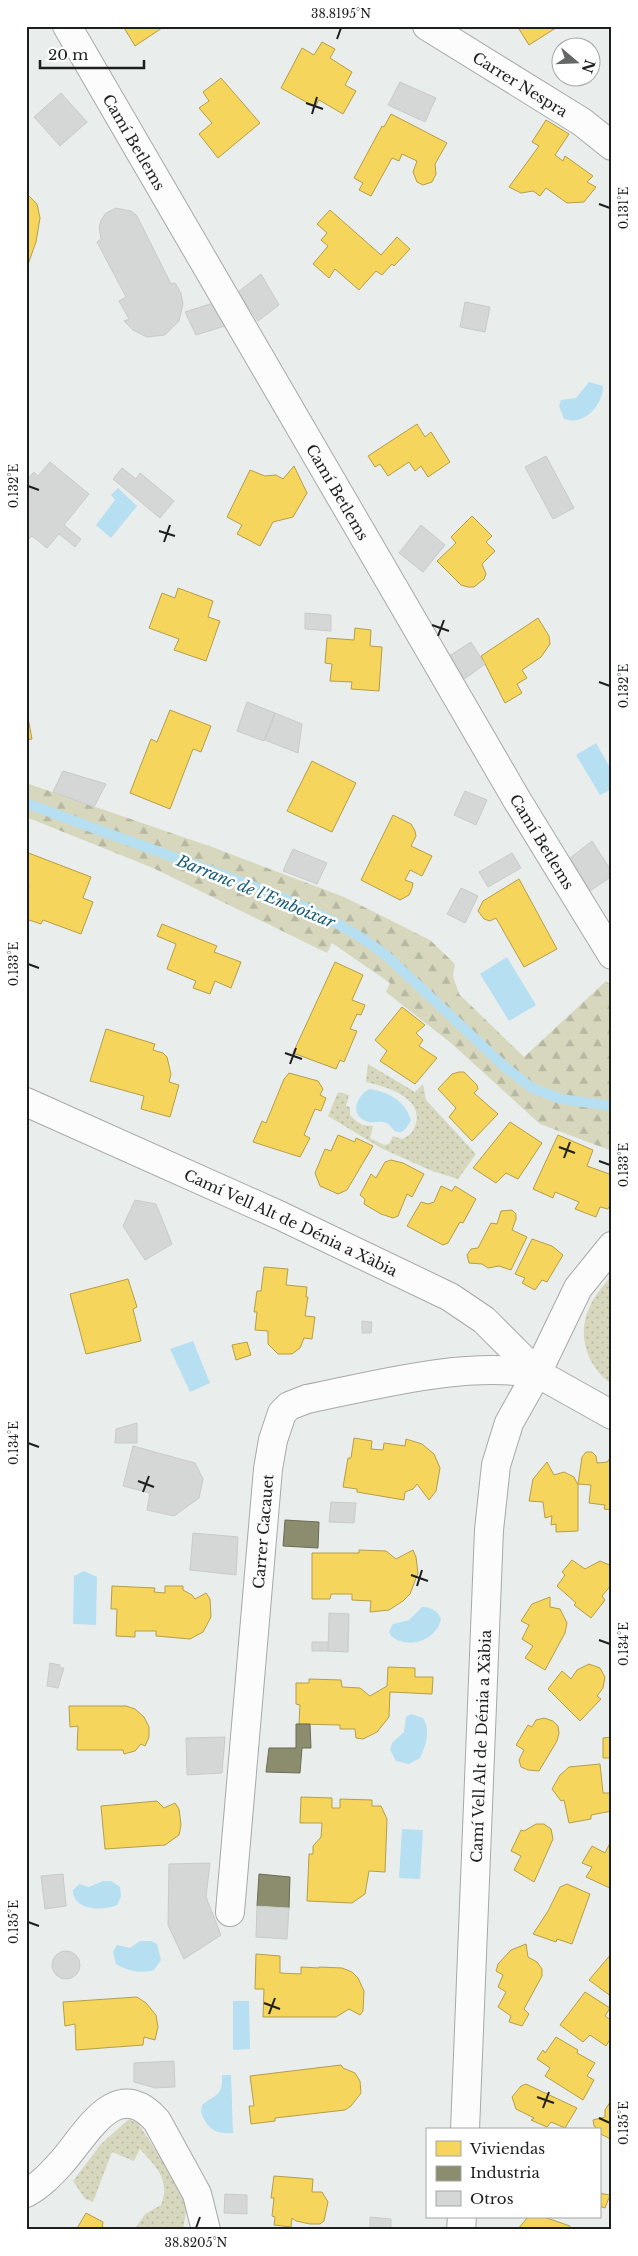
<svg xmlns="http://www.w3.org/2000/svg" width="638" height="2256" font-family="'Libre Baskerville',serif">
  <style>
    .grass { fill: url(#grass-dots) }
    .forest { fill: url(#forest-firs) }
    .water { fill: #b6dff2 }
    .homes { fill: #f6d55c; stroke: #b59e49 }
    .industry { fill: #8c8c6e; stroke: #6b6b56 }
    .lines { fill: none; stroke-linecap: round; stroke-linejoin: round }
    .stream { stroke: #b6dff2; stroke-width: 10 }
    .building { fill: #d4d7d5; stroke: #c8cbc9 }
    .street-casing { stroke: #a5a9a7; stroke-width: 30 }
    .street { stroke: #fcfcfc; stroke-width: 28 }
    .ticks { fill: none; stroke: #1d1f1e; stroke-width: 2 }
    .labels { text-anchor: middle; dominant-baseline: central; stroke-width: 5; stroke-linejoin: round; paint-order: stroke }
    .street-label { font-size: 15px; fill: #1d1f1e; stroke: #fff }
    .water-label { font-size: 16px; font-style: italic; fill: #165b77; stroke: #fff }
    .neatline { fill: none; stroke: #1d1f1e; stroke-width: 2 }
    .ticks-label { font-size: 12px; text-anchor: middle; fill: #1d1f1e }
  </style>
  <defs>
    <pattern id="grass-dots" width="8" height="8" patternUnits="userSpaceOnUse" patternTransform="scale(1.25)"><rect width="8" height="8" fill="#d6d7bd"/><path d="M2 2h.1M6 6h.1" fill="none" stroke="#b7b8a2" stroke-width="1.8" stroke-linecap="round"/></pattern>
    <pattern id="forest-firs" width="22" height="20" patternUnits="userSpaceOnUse" patternTransform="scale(1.25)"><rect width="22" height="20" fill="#d6d7bd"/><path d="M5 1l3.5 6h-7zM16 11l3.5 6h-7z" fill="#b7b8a2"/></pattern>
  </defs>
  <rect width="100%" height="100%" fill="#e9eeec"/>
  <path class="grass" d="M368 1064 415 1092 423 1084 426 1100 476 1154 458 1179 432 1171 381 1148 328 1116 338 1092 349 1095 346 1106 350 1107V1115C357 1123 362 1126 373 1126L370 1138 384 1145 389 1144 393 1136 402 1139C409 1136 413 1132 415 1126 426 1098 385 1086 366 1082Z
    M612 1275V1384C589 1369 577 1338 588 1311 593 1297 603 1286 612 1275Z
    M129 2119 138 2123 184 2194 186 2211 183 2230H134L145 2214 161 2205C171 2180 156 2167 140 2149L134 2161 112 2152 93 2202 85 2199 73 2181 101 2144Z"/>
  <path class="forest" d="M26 783 212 847 344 897 430 940 455 964 453 976 459 994 524 1057 606 981 612 986V1151L540 1124 451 1043 386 992 390 983 332 943 327 953 153 868 26 817Z"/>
  <path class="water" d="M589 382 603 386C603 405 585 426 564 419L559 406 561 400 576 398Z
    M118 488 137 506 111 538 96 525 115 500 111 495Z
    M596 743 612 771V789L600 795 576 755Z
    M507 957 536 1005 509 1021 480 974Z
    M369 1089C388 1092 405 1100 411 1120 409 1124 406 1130 401 1132 395 1134 392 1127 388 1124 382 1120 375 1123 369 1122 349 1117 355 1097 369 1089Z
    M193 1341 210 1383 190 1392 170 1349Z
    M84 1571 97 1577 96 1625 73 1624 74 1576Z
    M422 1607C431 1607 437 1610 441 1619 436 1641 408 1650 391 1636L389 1631 393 1624 409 1620Z
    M411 1714 423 1718C431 1731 426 1745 420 1758L409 1764 396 1761 390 1750 392 1743 404 1732 406 1717Z
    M402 1829 423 1830 420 1879 399 1878Z
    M103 1881H111L120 1887 121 1896 117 1905C103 1911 73 1911 73 1890L79 1884 89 1887Z
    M140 1941H151L157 1944 161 1960 154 1970C140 1974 128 1971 116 1964L113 1952 117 1945 130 1948Z
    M233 2001H249L250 2049 233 2050Z
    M222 2075H231L233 2133C216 2135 206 2128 201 2112L202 2105C216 2094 223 2096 222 2075Z"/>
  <path class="homes" d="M123 26H165L135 46Z
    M517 26H559L529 45Z
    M322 42 335 49 330 58 352 72 345 85 356 91 343 114 319 100 315 107 281 88 302 48 314 55Z
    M221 78 260 123 218 158 199 134 212 123 199 108 209 101 203 92Z
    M391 114 447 143 435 164 436 174 432 182 423 185 417 182 413 172 417 161 402 154 399 161 392 158 371 196 359 190 363 183 354 178 382 126 384 127Z
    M546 120 569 134 555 155 563 161 565 156 593 176 587 182 596 187 584 202 567 203 546 188 540 196 533 191 521 193 509 187 539 146 532 142Z
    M26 193 37 204 40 218 36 242 26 270Z
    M330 210 381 255 397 237 410 249 394 266 392 264 382 275 376 271 359 290 335 269 329 278 313 264 328 246 321 240 327 233 317 224Z
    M417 424 425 437 431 432 450 462 428 477 421 466 415 471 409 462 388 476 380 464 375 467 368 456Z
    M294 466 307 493 293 517 273 522 260 546 237 534 242 525 227 517 250 470 265 476 276 475 283 479Z
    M472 516 492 536 486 542 495 551 482 564 486 574 484 579 474 587H468L461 585 437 561 456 543 451 537Z
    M178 588 213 601 208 617 220 621 206 661 174 650 179 639 149 628 162 593 175 598Z
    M538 618 549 636 550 644 541 657 522 670 527 678 517 684 522 693 505 703 481 656Z
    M355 628 371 630 370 646 382 647 379 691 351 689 352 682 330 681 332 664 325 663 327 638 354 640Z
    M26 707 32 739 26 740Z
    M170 710 211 726 201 752 193 749 170 809 130 793 151 739 157 742Z
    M312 761 356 783 332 832 287 811Z
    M393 815 411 824 415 831 416 836 411 846 432 856 422 876 410 870 405 880 413 883 412 888 409 895 400 900 361 880Z
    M26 852 91 877 83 898 93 902 81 934 43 920 41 924 26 919V894L29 886 26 885Z
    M519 879 557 949 524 967 496 918 490 921 484 919 478 911 483 901Z
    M162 924 217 946 214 952 241 962 231 988 215 981 210 994 193 988 196 981 167 969 176 944 157 936Z
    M335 962 363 975 352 1000 365 1005 361 1015 357 1014 350 1029 357 1031 344 1062 340 1060 336 1069 293 1053Z
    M402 1007 425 1025 416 1033 423 1040 419 1046 437 1058 415 1084 380 1061 387 1051 375 1040Z
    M106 1029 155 1044 153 1050 163 1053 167 1057 171 1074 169 1082 179 1085 170 1117 141 1109 144 1096 90 1081Z
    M459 1072H464L477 1085 478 1089 474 1093 498 1114 472 1141 449 1117 456 1108 438 1089 452 1074Z
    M289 1073 318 1081 323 1089 320 1095 326 1098 321 1111 315 1109 304 1135 310 1138 300 1157 253 1142 262 1121 266 1123 284 1079Z
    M510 1122 542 1143 518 1179 506 1173 496 1183 473 1168Z
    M338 1135 355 1142 356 1138 373 1146 347 1190 338 1194 320 1186 315 1173 325 1149 331 1151Z
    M558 1135 593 1150 587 1166 612 1175V1200L608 1209 600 1207 596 1217 575 1209 579 1202 555 1192 553 1198 533 1189Z
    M391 1160 403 1163 424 1174 412 1197 407 1194 398 1216 393 1218 381 1214 364 1204 365 1199 360 1195 371 1174 376 1178 385 1162Z
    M441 1186 452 1191 455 1186 476 1199 463 1223 460 1222 448 1243 443 1245 407 1226 421 1202 428 1204 434 1202Z
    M512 1210 516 1214V1219L512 1230 527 1237 511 1270 499 1266 488 1268 482 1264 469 1263 467 1255 471 1249 478 1248 491 1223 497 1224 501 1211Z
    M532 1239 552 1246 563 1255 547 1282 542 1280 535 1290 522 1283 525 1278 515 1274Z
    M264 1267 288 1269 286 1285 307 1287 306 1297H308L305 1316 315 1317 312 1339 304 1338 300 1348 292 1354H278L268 1344V1331L255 1330 257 1312H254L257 1291H261Z
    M128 1279 137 1307 133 1309 141 1341 86 1354 70 1294Z
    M247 1342 251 1355 236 1360 232 1345Z
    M354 1438 372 1441 371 1449 383 1450 384 1443 405 1446 406 1439 422 1444 434 1454 440 1468 436 1491 429 1500 417 1484 413 1489 405 1492 404 1500 357 1492V1489L343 1487 348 1458H351Z
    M586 1452H592L596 1456 597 1463 607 1462 612 1456V1510L604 1509 605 1505 589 1503 591 1485 578 1484 582 1457Z
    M547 1462 554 1475 564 1472 574 1477 578 1485V1531L556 1532V1524L551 1525 552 1516 545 1518 543 1502 529 1501 533 1479Z
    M359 1550 386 1551 396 1559 413 1550 416 1557 418 1573 410 1594 403 1601 389 1610 370 1612 371 1601 352 1600V1594H331L330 1599H312V1553H359Z
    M572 1560 585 1569 600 1561 612 1566V1584L602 1596 605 1600 591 1618 574 1605 576 1603 557 1586 565 1575 562 1572Z
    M112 1586 155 1588 154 1592 165 1593V1586H183V1590L192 1595 195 1599 206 1593 210 1599 211 1617 203 1632 190 1639 156 1636V1631H135V1637L116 1636 117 1609H111Z
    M550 1597V1607L560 1609 567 1623 565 1633 545 1670 525 1658 533 1646 522 1639 529 1625 521 1621 532 1604Z
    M589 1664 600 1668 605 1677 603 1688 597 1696 601 1699 580 1721 548 1689 562 1671 571 1679 577 1670Z
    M388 1667 415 1668V1677H433L432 1694 390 1692 389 1717 377 1732 363 1739 356 1738 355 1729H340V1725L299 1724 300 1705 296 1704V1683H309V1679L341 1680 342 1687 360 1688 370 1696 387 1686Z
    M69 1706H126L135 1709 144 1717 149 1727V1737L145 1746 141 1744 135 1751 124 1754 123 1750H77L78 1726 70 1727Z
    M544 1718 553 1721 558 1726 559 1733 557 1741 539 1771 528 1770 521 1767 519 1760 524 1750 516 1745 528 1725 532 1727 536 1720Z
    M612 1737V1758H603V1738Z
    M600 1764 603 1793H612V1811L591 1815V1819L569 1823 564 1800 561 1801 552 1789 560 1775 569 1767Z
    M301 1797 332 1798V1808H340V1799L372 1800V1806H381L387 1819 385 1872 369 1871 365 1894 352 1903 307 1901 309 1854H313V1846L321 1837 322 1823H300Z
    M157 1801 164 1808 175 1803 179 1809 181 1825 179 1835 165 1845 105 1849 101 1806Z
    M536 1824H544L551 1829 553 1839 534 1882 514 1870 521 1856 511 1851 521 1830 524 1831Z
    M612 1839V1889L586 1877 592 1867 582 1863 592 1846 605 1853Z
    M567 1884 590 1894 572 1944 557 1939 556 1942 533 1934 548 1911 560 1887Z
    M526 1944 528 1957 537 1962 542 1969V1976L524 2009 529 2014 522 2026 509 2022 511 2016 498 2007 506 1992 498 1987 503 1975 496 1971 498 1964 511 1950Z
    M612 1953V1997L589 1980Z
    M256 1954 280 1956V1973L301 1974V1967L319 1968V1967L342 1968 352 1972 358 1978 364 1991 363 2011 360 2015 349 2009 336 2017H263L264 1989H255Z
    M585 1992 610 2008 605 2016 612 2021V2036L606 2046 590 2035 583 2042 560 2025Z
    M137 1997 146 2003 156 2015 158 2027 155 2040 144 2037 143 2045 76 2050 75 2024 65 2026 63 2002Z
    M556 2037 578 2050 577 2053 595 2063 587 2076 594 2080 583 2100 545 2076 550 2068 537 2059 543 2050 545 2053Z
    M341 2065 343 2068 355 2073 360 2081 361 2093 351 2106 345 2110 275 2118V2121L251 2124 249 2106H254L250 2076Z
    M526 2084 577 2108 565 2128 551 2122 547 2127 531 2120 534 2118 516 2109 512 2097 521 2086Z
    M612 2099V2140L599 2133V2130L594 2126 593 2120 605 2117V2110Z
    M274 2176 313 2179 312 2192H322L328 2202 324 2221 320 2224H310L296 2221 292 2218 291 2227 274 2225 275 2217 272 2216 274 2198H271Z
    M599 2193 610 2195 605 2208 599 2206Z
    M86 2213 103 2222 102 2230H76Z
    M528 2217H544L570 2226 569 2230H517Z"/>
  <path class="industry" d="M285 1520 319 1522 318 1548 283 1546Z
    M296 1724H310L311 1748H302L300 1773 266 1772 269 1748H296Z
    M259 1874 290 1877 289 1908 257 1906Z"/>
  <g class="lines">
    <path class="stream" d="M26 803C84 825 143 846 201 867 264 890 337 915 389 958L505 1067 532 1088 561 1099 612 1106"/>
  </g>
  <path class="building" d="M400 82 436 98 425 122 388 105Z
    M61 93 87 122 60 146 34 117Z
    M116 208 131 211 137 216 171 284 175 283 181 293 183 304 179 321 165 335 147 337 133 330 124 321 129 319 119 301 126 297 97 242 101 239 99 228 101 220 106 213Z
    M261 274 279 305 258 321 238 292Z
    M216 302 228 325 196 335 185 312Z
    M465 302 490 307 485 332 460 327Z
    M546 456 574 508 553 519 525 467Z
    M50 462 89 494 64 525 81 539 75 547 59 534 47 548 32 536 26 542V481L34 472 38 476Z
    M122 468 136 479 140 473 174 501 160 518 113 479Z
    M421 525 445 545 423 572 399 553Z
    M305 613 331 615V631L305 629Z
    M471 642 485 664 463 680 449 656Z
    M247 702 275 713 264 741 237 731Z
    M275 713 302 724 298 753 265 740Z
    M63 771 106 784 94 807 53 792Z
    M465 791 487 800 476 825 454 815Z
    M592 841 612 872V876L590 891 570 858Z
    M293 849 327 863 317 884 283 871Z
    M512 853 521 868 488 887 479 872Z
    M461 888 478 896 465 923 447 914Z
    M135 1200 156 1204 172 1244 145 1260 123 1226Z
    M362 1321 372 1322 371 1333H362Z
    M137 1423V1443H115L116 1429Z
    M133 1446 195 1463 203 1479 199 1498 174 1516 147 1510 150 1493 123 1486Z
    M331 1502 356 1503 354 1523 329 1522Z
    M193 1533 238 1537 236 1575 190 1570Z
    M329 1613 349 1614 348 1652 328 1651Z
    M312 1642H328V1651H312Z
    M50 1663 60 1665V1668H64L58 1688 47 1686Z
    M225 1737 222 1773 187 1775 186 1738Z
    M210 1863 206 1897 221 1935 184 1959 168 1925 169 1864Z
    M63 1874 66 1906 45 1909 41 1876Z
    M257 1906 289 1908 287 1939 256 1937Z
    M52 1965a14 14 0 1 1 28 0a14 14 0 1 1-28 0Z
    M174 2061 175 2087 155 2088 134 2082V2063Z
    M225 2194 247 2195V2214L224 2213Z
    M370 2217 391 2219V2230H370Z"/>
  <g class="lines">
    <defs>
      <g id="street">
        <path id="s1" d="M67 26 517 800 612 955"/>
        <path id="s2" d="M427 26 582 122 612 146"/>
        <path id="s3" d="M26 1102 281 1216 450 1297 484 1320 537 1373 612 1415"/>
        <path id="s4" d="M230 1912 268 1469 273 1440 282 1413 289 1406 307 1399C382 1384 459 1362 537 1373"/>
        <path id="s5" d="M465 2130 489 1530 496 1465 509 1423 537 1373 578 1288 612 1246"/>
        <path d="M26 2193C40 2186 51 2174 61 2163 87 2134 116 2074 157 2121L197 2194 206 2230"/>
        <path d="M461 2230 462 2217"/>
      </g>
    </defs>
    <use href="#street" class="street-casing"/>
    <use href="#street" class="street"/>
  </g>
  <path class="ticks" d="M337 39 341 28M306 103 323 109M312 114 317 97M599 204 610 208M28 486 39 490M159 531 175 536M164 542 170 525M432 625 449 631M438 636 444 620M599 682 610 686M28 964 39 968M285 1053 302 1059M290 1064 296 1048M559 1147 575 1153M564 1158 570 1142M599 1161 610 1165M28 1443 39 1447M138 1481 154 1487M143 1492 149 1476M411 1575 428 1581M417 1586 422 1570M599 1640 610 1644M28 1922 39 1926M264 2003 280 2009M269 2014 275 1998M537 2097 554 2103M543 2108 549 2092M599 2118 610 2123M196 2228 200 2217"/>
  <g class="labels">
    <g class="street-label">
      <text stroke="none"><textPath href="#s2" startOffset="110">Carrer Nespra</textPath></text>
      <text stroke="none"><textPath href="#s1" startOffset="134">Camí Betlems</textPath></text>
      <text stroke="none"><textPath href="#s1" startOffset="539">Camí Betlems</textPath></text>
      <text stroke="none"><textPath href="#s1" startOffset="944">Camí Betlems</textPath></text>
      <text stroke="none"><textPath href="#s3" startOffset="291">Camí Vell Alt de Dénia a Xàbia</textPath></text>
      <text stroke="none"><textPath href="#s4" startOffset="382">Carrer Cacauet</textPath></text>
      <text stroke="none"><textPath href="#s5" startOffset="384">Camí Vell Alt de Dénia a Xàbia</textPath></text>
    </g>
    <g class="water-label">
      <text transform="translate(256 891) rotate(22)">Barranc de l'Emboixar</text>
    </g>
  </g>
  <rect width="638" height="2256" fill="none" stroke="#ffffff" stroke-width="55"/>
  <rect x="426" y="2128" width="175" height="90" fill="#ffffff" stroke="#a5a5a5"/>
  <rect x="436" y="2141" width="25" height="15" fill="#f6d55c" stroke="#a5a5a5"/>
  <text x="470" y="2154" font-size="15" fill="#1d1f1e">Viviendas</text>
  <rect x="436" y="2166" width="25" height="15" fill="#8c8c6e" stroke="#a5a5a5"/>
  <text x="470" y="2178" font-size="15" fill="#1d1f1e">Industria</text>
  <rect x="436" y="2191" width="25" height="15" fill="#d4d7d5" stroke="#a5a5a5"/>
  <text x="470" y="2204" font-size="15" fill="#1d1f1e">Otros</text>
  <g transform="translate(576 62) rotate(109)"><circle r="24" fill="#ffffff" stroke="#a5a5a5"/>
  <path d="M0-4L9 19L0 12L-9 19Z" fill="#646766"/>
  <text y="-8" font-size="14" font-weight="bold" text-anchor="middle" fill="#1d1f1e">N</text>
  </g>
  <path d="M40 60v8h104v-8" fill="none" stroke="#1d1f1e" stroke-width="2.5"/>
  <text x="48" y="60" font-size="15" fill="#1d1f1e" stroke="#ffffff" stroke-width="4" paint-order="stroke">20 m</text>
  <rect x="28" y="28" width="582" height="2200" class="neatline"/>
  <g class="ticks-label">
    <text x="341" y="18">38.8195°N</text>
    <text transform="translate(624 208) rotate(-90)" y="4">0.131°E</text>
    <text transform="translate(14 486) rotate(-90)" y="4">0.132°E</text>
    <text transform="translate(624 686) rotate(-90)" y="4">0.132°E</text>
    <text transform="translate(14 964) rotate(-90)" y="4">0.133°E</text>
    <text transform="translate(624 1165) rotate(-90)" y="4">0.133°E</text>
    <text transform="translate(14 1443) rotate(-90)" y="4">0.134°E</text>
    <text transform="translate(624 1644) rotate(-90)" y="4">0.134°E</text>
    <text transform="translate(14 1922) rotate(-90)" y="4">0.135°E</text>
    <text transform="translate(624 2123) rotate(-90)" y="4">0.135°E</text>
    <text x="196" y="2247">38.8205°N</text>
  </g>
</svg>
